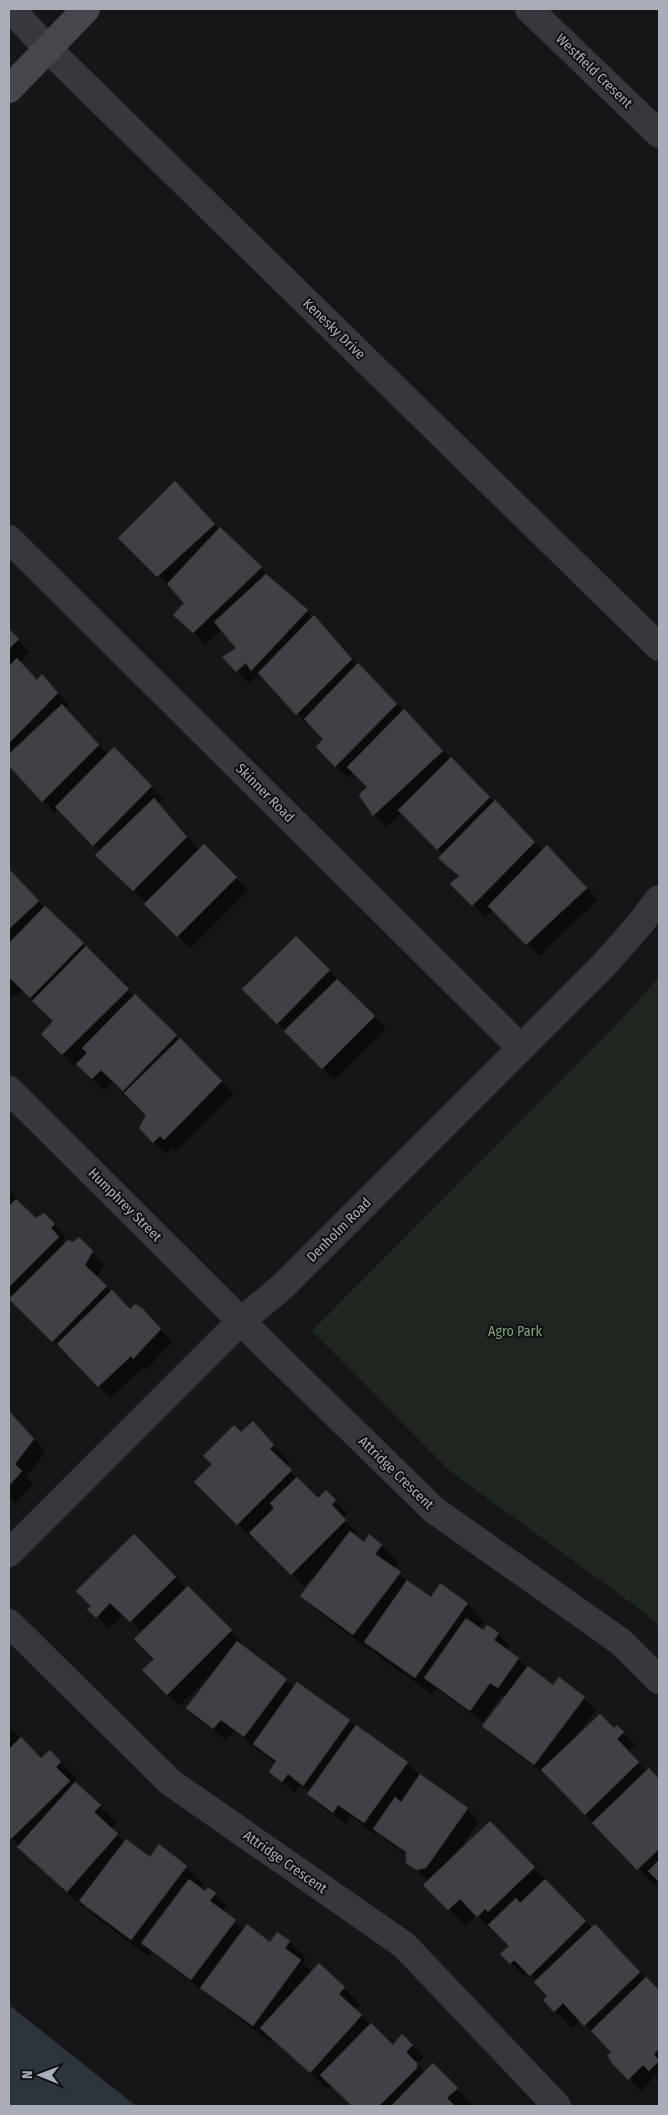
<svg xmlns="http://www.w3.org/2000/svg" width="668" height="2115" font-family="'Fira Sans Condensed',sans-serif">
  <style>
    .green { fill: #1e261f }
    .water { fill: #2c353c }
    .shadow { fill: #0007 }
    .building { fill: #404145; stroke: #303034 }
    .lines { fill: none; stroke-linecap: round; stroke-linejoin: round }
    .street { stroke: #37383d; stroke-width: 28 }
    .secondary { stroke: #45474d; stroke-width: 28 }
    .labels { text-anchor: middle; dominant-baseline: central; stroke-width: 4; stroke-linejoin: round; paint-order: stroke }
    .street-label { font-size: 14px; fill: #a8adb8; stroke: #111113 }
    .park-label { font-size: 14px; fill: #7fa381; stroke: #111113 }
  </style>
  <rect width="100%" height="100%" fill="#161618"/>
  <path class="green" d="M659 977V1626L641 1610 450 1471 312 1331 619 1022Z"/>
  <path class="water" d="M9 2005 136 2106H9Z"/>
  <path class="shadow" d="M187 494 219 529 261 568 272 581 326 629 358 665 543 851 559 859 598 900 539 956 493 909 485 917 452 884 460 877 440 858 443 854 402 812 386 827 374 815 361 795 368 787 353 772 348 778 336 766 324 739 310 724 309 726 266 680 264 682 258 675 249 683 237 671 238 648 222 629 205 644 187 626 186 603 120 538Z
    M9 631 30 652 19 663 37 681 42 676 69 705 65 709 108 755 114 749 163 799 158 804 199 851 204 846 248 890 190 948 146 904 147 903 109 867 101 852 58 809 55 813 9 765Z
    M9 869 45 908 234 1094 176 1151 173 1147 166 1154 140 1128 147 1115 114 1081 104 1090 77 1064 75 1066 43 1034 55 1022 24 990 12 997 9 994V982L17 977 16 975 9 979Z
    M296 937 386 1029 334 1080 244 989Z
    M9 1170 12 1174 9 1178Z
    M9 1190 36 1220 44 1214 66 1237 62 1241 65 1244H74L79 1239 104 1264 97 1278 131 1310 154 1322 172 1342 146 1370 143 1367 110 1398 66 1352 65 1353 11 1299 13 1297 9 1292Z
    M9 1412 46 1452 26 1477 33 1484 15 1503 9 1496Z
    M253 1423 290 1463 286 1467 318 1500 326 1492 347 1513 343 1518 357 1533 354 1536 364 1544 370 1536 382 1546 398 1562 394 1569 411 1585 431 1599 467 1604 484 1621 479 1628 484 1632 498 1634 510 1646 507 1650 527 1667 553 1687 584 1698 596 1710 577 1735 579 1736 614 1730 617 1727 635 1745 628 1752 647 1772 649 1770 659 1780V1882L655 1886 547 1774 546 1776 496 1738 484 1726 506 1697 502 1694 483 1722 436 1689 432 1694 382 1659 372 1649 370 1651 319 1612 302 1596 320 1572 319 1571 304 1586 257 1539 255 1541 196 1482Z
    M134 1536 243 1643 241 1645 295 1688 297 1684 407 1763 419 1775 467 1809 479 1821 457 1853 507 1839 592 1928 612 1942 659 1992V2080L655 2076 641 2091 613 2062V2052L580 2020 572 2028 545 2000 549 1996 537 1981 527 1971 523 1975 502 1954 510 1946 496 1931 494 1933 477 1915 466 1926 425 1885 429 1881 407 1862V1855L387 1841 378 1832 376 1835 351 1816 346 1824 320 1806 308 1794 310 1792 300 1785 295 1793 271 1772 276 1764 234 1731 226 1740 199 1720 187 1708 211 1677 210 1675 179 1706 144 1670 156 1659 142 1633 123 1614 109 1629 89 1609Z
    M9 1727 41 1759 50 1752 77 1779 74 1782 117 1823 111 1829 125 1842 150 1859 186 1867 203 1884 199 1888 206 1893 209 1889 215 1894 227 1906 223 1912 244 1930 271 1943 278 1933 290 1942 306 1959 303 1963 312 1972 344 1988 361 2005 356 2010 393 2046 403 2036 424 2057 417 2064 426 2073 433 2065 473 2105 353 2106 331 2084 327 2089 273 2039 270 2042 152 1952 148 1956 97 1918 86 1906 84 1908 36 1864 9 1835Z"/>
  <path class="building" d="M175 481 215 524 157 577 118 538Z
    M220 527 262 567 193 633 173 615 184 603 167 584Z
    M266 574 308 610 251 671 246 663 236 672 222 657 236 648 214 622Z
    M314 615 352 659 296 715 258 673Z
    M9 629 19 639 9 649Z
    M17 658 37 680 42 674 58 693 9 743V666Z
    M358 663 397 704 335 767 316 747 323 739 304 719Z
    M62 704 99 745 42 802 9 766V754Z
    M404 709 443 751 373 816 359 795 367 787 347 767Z
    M114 747 152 786 93 846 55 807Z
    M451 757 490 797 437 850 398 810Z
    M154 798 187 837 133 891 95 855Z
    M495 800 535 842 472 906 450 884 459 876 438 858Z
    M204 844 237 877 177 937 144 904Z
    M547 845 587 888 526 945 488 906Z
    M9 869 39 901 9 929Z
    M45 906 84 943 30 998 11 979 9 980V943Z
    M296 936 330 970 277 1024 242 989Z
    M86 946 129 989 62 1055 41 1034 53 1021 32 1001Z
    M337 979 375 1016 322 1069 284 1031Z
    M135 994 177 1035 123 1091 101 1070 92 1079 76 1064 87 1053 82 1048Z
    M180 1038 222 1081 164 1140 160 1136 153 1143 139 1128 146 1115 124 1093Z
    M16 1199 36 1218 44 1213 55 1224 51 1228 59 1237 9 1287V1206Z
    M79 1237 93 1251 85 1265 107 1286 52 1342 9 1299 68 1240 73 1242Z
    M112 1290 130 1309 135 1304 142 1308 161 1329 133 1359 131 1356 98 1387 57 1344Z
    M9 1411 34 1439 15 1464 22 1471 9 1486Z
    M253 1421 274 1445 270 1449 292 1470 237 1525 194 1482 212 1464 203 1456 234 1425 241 1432Z
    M297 1477 318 1498 326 1490 336 1500 332 1505 346 1520 291 1575 249 1533 274 1508 270 1503Z
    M350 1531 364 1542 369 1534 382 1545 375 1554 401 1572 353 1635 300 1596Z
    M134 1534 176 1577 130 1622 110 1603 96 1618 87 1609 91 1606 76 1591Z
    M407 1580 431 1597 440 1583 468 1603 415 1678 364 1642Z
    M188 1586 232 1630 167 1695 142 1670 154 1659 134 1639Z
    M466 1618 483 1630 487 1625 499 1633 494 1640 519 1658 498 1688 490 1683 470 1711 424 1678Z
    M237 1641 287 1679 244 1737 221 1720 213 1729 186 1708Z
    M528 1666 553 1685 559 1677 585 1697 534 1765 482 1726Z
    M297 1682 350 1720 303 1786 288 1774 282 1782 269 1772 276 1761 253 1744Z
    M600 1714 614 1728 617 1725 624 1732 617 1739 639 1762 585 1815 541 1770Z
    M356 1725 408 1762 364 1823 338 1805 333 1813 307 1794Z
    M21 1737 41 1758 50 1750 61 1762 56 1767 70 1781 11 1839 9 1837V1749Z
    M649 1768 659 1779V1849L637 1870 592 1823Z
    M420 1774 468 1808 426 1868 416 1870 406 1863V1852L373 1829 395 1797 401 1802Z
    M75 1782 101 1805 94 1812 118 1834 67 1892 17 1847Z
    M490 1821 535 1867 488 1912 485 1909 477 1917 460 1899 448 1910 423 1885Z
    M126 1839 150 1857 159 1844 187 1866 131 1940 79 1901Z
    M659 1860V1882L648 1871Z
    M189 1879 205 1891 208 1887 216 1893 210 1901 236 1920 191 1980 141 1943Z
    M545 1879 586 1921 530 1976 514 1960 510 1964 500 1954 509 1946 488 1925 516 1898 520 1903Z
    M247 1924 270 1942 277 1932 290 1941 285 1948 301 1960 253 2026 200 1988Z
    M595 1924 640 1972 584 2026 563 2003 554 2012 543 2000 547 1996 534 1982Z
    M319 1963 345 1987 339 1994 362 2015 310 2073 260 2028Z
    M646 1977 659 1990V2049L654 2054 659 2061 649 2071 643 2065 628 2080 612 2063 607 2055 611 2052 591 2031Z
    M371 2023 393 2045 402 2034 413 2045 406 2052 417 2063V2068L379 2106H352L320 2075Z
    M433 2063 458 2088 447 2098 455 2106H391Z"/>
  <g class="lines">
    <path class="street" d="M11 9 47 48 659 647
      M529 9 659 134
      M9 539 520 1047
      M9 1090 270 1350 434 1510 621 1642 659 1680
      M9 1553 241 1321 282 1287 603 966 640 924 659 899
      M9 1623 170 1782 404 1945 557 2106"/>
    <path class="secondary" d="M9 89 86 9"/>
  </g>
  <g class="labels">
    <g class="street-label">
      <text transform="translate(594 71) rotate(44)">Westfield Cresent</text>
      <text transform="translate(334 329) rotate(44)">Kenesky Drive</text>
      <text transform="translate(265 793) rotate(45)">Skinner Road</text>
      <text transform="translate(125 1205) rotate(45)">Humphrey Street</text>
      <text transform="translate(339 1230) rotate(-45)">Denholm Road</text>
      <text transform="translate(396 1473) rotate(44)">Attridge Crescent</text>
      <text transform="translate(285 1862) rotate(35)">Attridge Crescent</text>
    </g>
    <g class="park-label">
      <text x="515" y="1331">Agro Park</text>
    </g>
  </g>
  <rect width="668" height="2115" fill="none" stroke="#a8adb8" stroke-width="20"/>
  <g transform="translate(40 2075) rotate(271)" stroke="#111113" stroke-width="4" paint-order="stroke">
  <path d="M0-4L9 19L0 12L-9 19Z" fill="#a8adb8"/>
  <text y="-8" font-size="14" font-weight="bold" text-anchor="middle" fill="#a8adb8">N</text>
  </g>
</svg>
